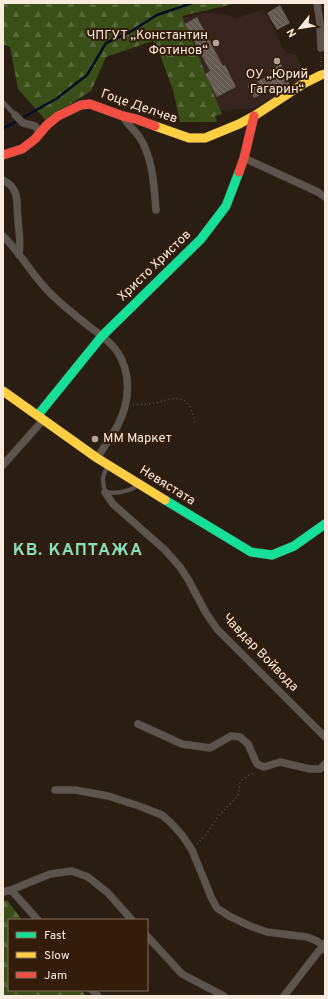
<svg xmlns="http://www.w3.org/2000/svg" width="328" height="999" font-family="Overpass,sans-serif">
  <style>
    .education { fill: #36241e }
    .forest { fill: url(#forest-firs) }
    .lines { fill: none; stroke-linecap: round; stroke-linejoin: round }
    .stream { stroke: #040d28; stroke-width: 2.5 }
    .building { fill: url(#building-back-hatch) }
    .lane-casing { stroke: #443a33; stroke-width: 5 }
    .street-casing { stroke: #443a33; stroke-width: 8 }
    .fast-casing { stroke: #443a33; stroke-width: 10 }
    .slow-casing { stroke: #443a33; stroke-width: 10 }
    .jam-casing { stroke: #443a33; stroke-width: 10 }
    .path { stroke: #5a524a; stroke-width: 1.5; stroke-dasharray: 1 3; stroke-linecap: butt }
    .lane { stroke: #5d554d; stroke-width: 3.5 }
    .street { stroke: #5d554d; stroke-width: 7 }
    .fast { stroke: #16e098; stroke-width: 9 }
    .slow { stroke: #ffcf43; stroke-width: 9 }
    .jam { stroke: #f24e42; stroke-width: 9 }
    .poi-dot { fill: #b1a397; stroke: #331d0a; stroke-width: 1.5 }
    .labels { text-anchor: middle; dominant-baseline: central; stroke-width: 4; stroke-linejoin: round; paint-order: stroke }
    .poi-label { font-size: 13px; fill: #f9eade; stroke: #331d0a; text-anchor: end }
    .street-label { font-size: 13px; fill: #f9eade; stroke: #331d0a }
    .district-label { font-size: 17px; font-weight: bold; letter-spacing: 1px; fill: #85e0be; stroke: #331d0a }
  </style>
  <defs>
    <pattern id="forest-firs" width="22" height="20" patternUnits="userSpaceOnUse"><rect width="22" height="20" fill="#3a4e17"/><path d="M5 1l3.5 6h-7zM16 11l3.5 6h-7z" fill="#576838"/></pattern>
    <pattern id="building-back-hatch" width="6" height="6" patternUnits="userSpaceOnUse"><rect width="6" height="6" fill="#655a51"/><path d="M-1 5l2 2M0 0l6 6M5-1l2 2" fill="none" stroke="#7c726a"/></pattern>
  </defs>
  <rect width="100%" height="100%" fill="#2a1e13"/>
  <path class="education" d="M264 9 285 52 296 55 309 79 253 108 221 111 173 20 204 13 228 14 234 19Z"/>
  <path class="forest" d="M3 3H237L182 16 222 114 215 116 217 122H180L173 90 156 44 153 41 106 57 91 91 58 112 48 123 45 119 44 120 43 117 18 89 10 47 3 44Z
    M7 900 22 920H9V990H81L86 996H3V901Z"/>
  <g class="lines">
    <path class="stream" d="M3 128 12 124 38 109 56 99 87 75 106 43 130 32 157 15 192 3"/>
  </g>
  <path class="building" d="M280 5 290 23 277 30 267 13Z
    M197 17 223 66 225 65 236 87 217 97 205 74 210 71 185 24Z
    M281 64 291 88 279 95 276 87 254 98 248 86 272 74 270 70Z"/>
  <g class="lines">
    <defs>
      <path id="lane" d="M3 102 15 115
        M108 466C102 476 102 480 105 492 118 494 128 492 139 485"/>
      <path id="street" d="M317 3 320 23 321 48
        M15 115 23 123 35 126 40 132
        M123 116C127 125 135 130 140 138 153 158 154 187 156 210
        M244 158 318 192 325 197
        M3 180C21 189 16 204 18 220 19 233 21 241 19 255
        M3 236C21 253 33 277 51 294 62 305 74 314 86 324 96 332 108 339 116 350 132 372 130 401 118 425 112 436 104 447 97 458
        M3 465 44 419
        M105 492 113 504 165 550 180 567 189 581 206 613 217 629 325 737
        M138 724 182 744 210 748 231 736 240 737 248 744 257 764 264 767 280 762 310 769H320L325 764
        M55 790H75L108 796 139 806 162 815 171 823 182 835 192 850 212 899 217 908 229 916 250 926 267 932 307 937 317 941 323 946 325 950
        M11 890 38 920
        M3 892 11 890 50 874 72 871 88 877 108 893 132 920
        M147 936 182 974 224 996
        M92 990 98 996
        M284 996 325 943"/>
      <path id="fast" d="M38 415 102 336 201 239 226 206 239 172
        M165 500 251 552 272 555 294 546 325 524"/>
      <path id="slow" d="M155 126 189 138H205L239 124 254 116 303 84 321 75 325 74
        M3 391 97 458 165 500"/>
      <path id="jam" d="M3 155 22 149 35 139 47 125 58 116 81 105 90 104 123 116 136 119 155 126
        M239 172 244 158 254 116"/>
    </defs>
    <use href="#lane" class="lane-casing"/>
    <use href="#street" class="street-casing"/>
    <use href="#fast" class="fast-casing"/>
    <use href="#slow" class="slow-casing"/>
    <use href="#jam" class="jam-casing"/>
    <path class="path" d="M321 66V55
      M133 405C140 405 148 404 155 403 160 402 165 400 170 399 188 396 192 408 195 424
      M197 844 206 835 219 815 238 796 240 782 247 776 255 772"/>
    <use href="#lane" class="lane"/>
    <use href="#street" class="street"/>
    <use href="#fast" class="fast"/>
    <use href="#slow" class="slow"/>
    <use href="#jam" class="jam"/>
  </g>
  <g class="poi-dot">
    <circle cx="216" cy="43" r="4"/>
    <circle cx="277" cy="61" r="4"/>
    <circle cx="95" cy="439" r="4"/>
  </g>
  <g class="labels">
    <g class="poi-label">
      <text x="208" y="36">ЧПГУТ „Константин<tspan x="208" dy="15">Фотинов“</tspan></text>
      <text x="277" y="75" text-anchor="middle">ОУ „Юрий<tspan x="277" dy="15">Гагарин“</tspan></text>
      <text x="103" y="439" text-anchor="start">ММ Маркет</text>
    </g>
    <g class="street-label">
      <text transform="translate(139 107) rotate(19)">Гоце Делчев</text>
      <text transform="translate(155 266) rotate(-44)">Христо Христов</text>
      <text transform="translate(167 486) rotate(32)">Невястата</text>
      <text transform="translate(260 653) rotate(46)">Чавдар Войвода</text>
    </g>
    <g class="district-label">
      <text x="78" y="551">КВ. КАПТАЖА</text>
    </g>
  </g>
  <rect width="328" height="999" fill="none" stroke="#f9eade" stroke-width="8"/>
  <rect x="8" y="919" width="140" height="72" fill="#331d0a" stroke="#826f5f"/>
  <rect x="16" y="932" width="20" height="6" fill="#16e098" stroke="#826f5f"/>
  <text x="44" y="939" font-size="12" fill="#f9eade">Fast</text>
  <rect x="16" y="952" width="20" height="6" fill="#ffcf43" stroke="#826f5f"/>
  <text x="44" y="959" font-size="12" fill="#f9eade">Slow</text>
  <rect x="16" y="972" width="20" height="6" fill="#f24e42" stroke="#826f5f"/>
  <text x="44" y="979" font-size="12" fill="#f9eade">Jam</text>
  <g transform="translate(300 28) rotate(240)" stroke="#331d0a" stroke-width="3" paint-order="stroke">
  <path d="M0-3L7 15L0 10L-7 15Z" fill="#f9eade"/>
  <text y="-6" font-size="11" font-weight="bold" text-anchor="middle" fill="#f9eade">N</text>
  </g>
</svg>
